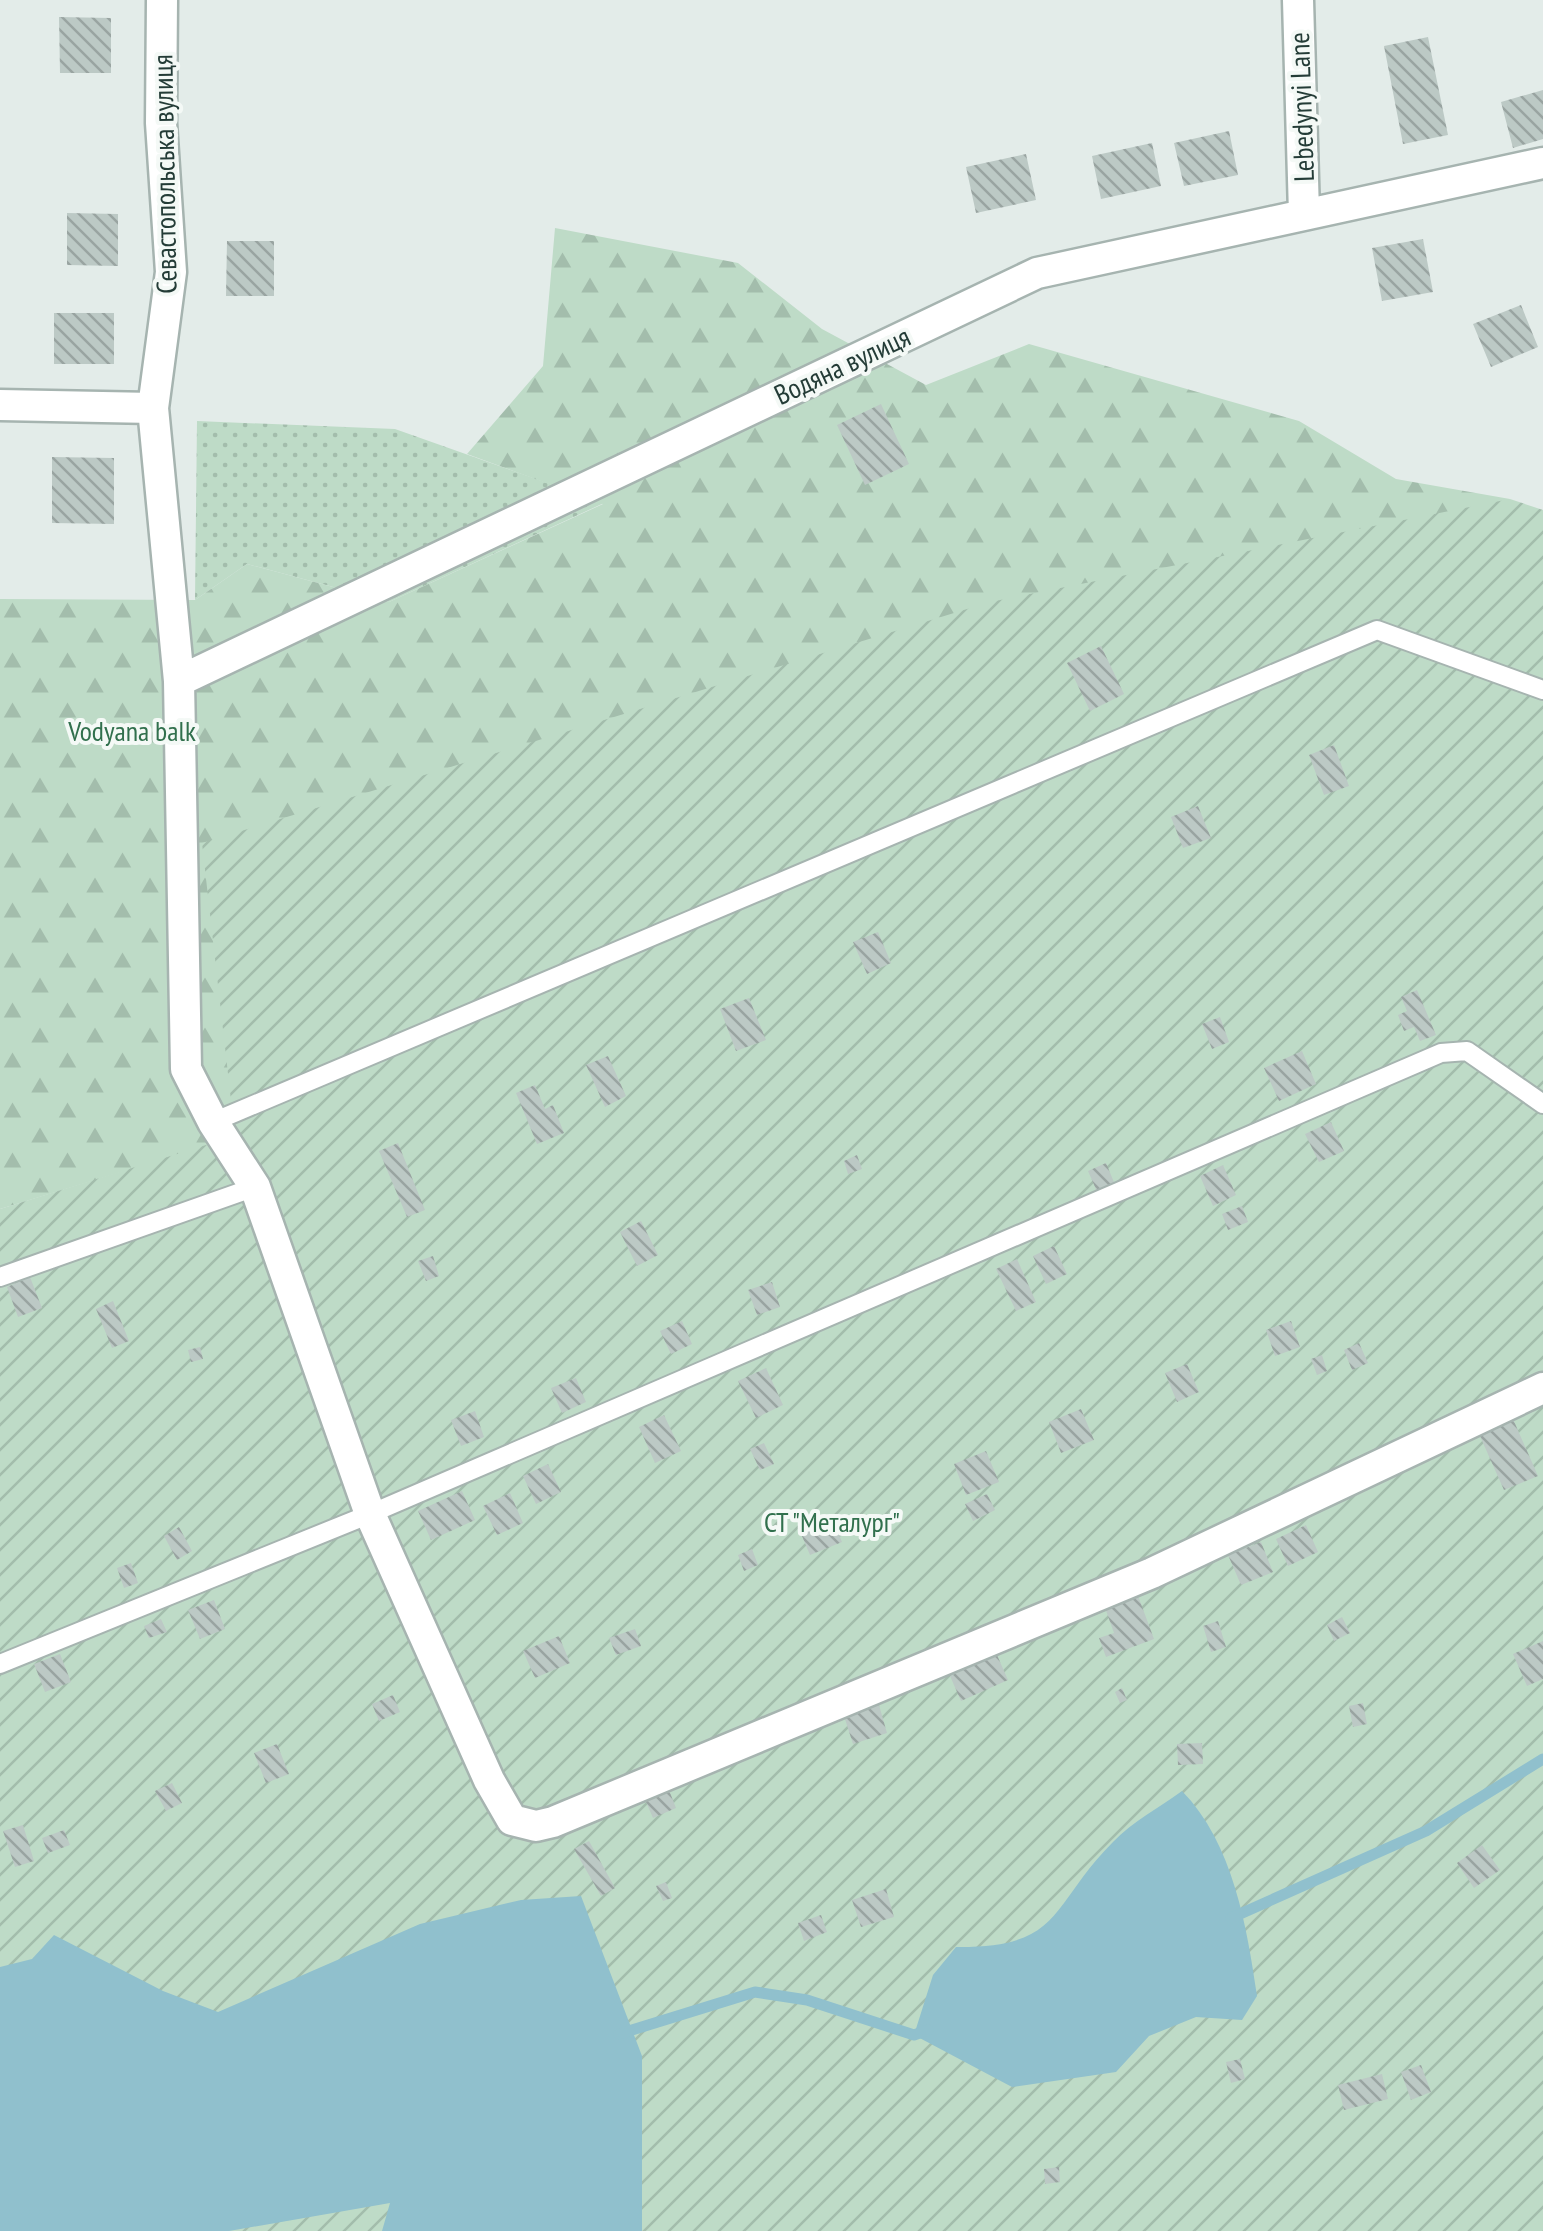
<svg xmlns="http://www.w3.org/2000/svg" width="1543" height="2231" font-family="'PT Sans Narrow',sans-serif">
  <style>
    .grass { fill: url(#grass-dots) }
    .forest { fill: url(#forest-firs) }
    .garden { fill: url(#garden-furrows) }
    .water { fill: #90c0cd }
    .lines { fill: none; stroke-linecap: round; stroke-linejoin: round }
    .stream { stroke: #90c0cd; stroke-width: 11 }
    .building { fill: url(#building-back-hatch) }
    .service-casing { stroke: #a6b4b0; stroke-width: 22 }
    .minor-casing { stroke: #a6b4b0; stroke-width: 35 }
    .service { stroke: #fff; stroke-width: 18 }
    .minor { stroke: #fff; stroke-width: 30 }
    .labels { text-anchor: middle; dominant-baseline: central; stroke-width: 8; stroke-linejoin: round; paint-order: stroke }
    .street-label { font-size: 28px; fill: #243c37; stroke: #f4f9f6 }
    .park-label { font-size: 28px; fill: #31704d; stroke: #f4f9f6 }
  </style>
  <defs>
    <pattern id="grass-dots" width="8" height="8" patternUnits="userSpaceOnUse" patternTransform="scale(2.5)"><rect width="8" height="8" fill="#bedbc7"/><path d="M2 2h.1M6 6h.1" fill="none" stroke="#a3bdac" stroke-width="1.8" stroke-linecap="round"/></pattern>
    <pattern id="forest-firs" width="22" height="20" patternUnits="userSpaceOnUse" patternTransform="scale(2.5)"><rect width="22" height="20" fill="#bedbc7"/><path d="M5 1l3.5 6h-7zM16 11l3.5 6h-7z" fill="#a3bdac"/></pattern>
    <pattern id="garden-furrows" width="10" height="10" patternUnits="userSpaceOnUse" patternTransform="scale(2.5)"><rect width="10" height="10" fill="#bedbc7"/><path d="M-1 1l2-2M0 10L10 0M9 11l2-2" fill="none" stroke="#a3bdac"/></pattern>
    <pattern id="building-back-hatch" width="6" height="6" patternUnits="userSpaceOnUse" patternTransform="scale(2.5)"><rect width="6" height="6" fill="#bcc9c5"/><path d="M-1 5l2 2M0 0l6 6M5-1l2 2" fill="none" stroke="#99a4a1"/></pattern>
  </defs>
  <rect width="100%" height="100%" fill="#e3ece9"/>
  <path class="grass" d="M197 421 395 429 604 503 389 602 247 564 195 600Z"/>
  <path class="forest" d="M555 228 738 263 822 329 926 385 1029 344 1299 421 1396 479 1510 499 1429 602 236 1137 0 1209V599L195 600 247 564 389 602 603 504 467 454 543 366Z"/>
  <path class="garden" d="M1510 499 1543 510V2231H0V1209L235 1136 202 843 990 602Z"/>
  <path class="water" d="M1182 1791C1233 1843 1247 1927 1257 1996L1242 2020 1196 2017 1149 2036 1116 2072 1012 2087 914 2035 933 1975 956 1947C1064 1948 1049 1906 1113 1842 1132 1822 1160 1807 1182 1791Z
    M581 1896 642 2056V2231H382L390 2203 229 2231H0V1967L32 1959 54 1935 163 1991 218 2012 420 1924 521 1900Z"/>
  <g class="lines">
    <path class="stream" d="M1231 1918 1426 1831 1543 1759
      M619 2034 755 1992 807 2000 914 2035 928 2030"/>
  </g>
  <path class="building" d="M59 17 111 18V73H60Z
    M1428 37 1448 135 1403 144 1384 46Z
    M1543 90V139L1513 148 1501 102Z
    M1229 131 1238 175 1184 186 1174 143Z
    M1152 143 1161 186 1101 199 1092 156Z
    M1026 154 1036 200 976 213 966 167Z
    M67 213 118 214V266L67 265Z
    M1423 239 1433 292 1382 301 1372 248Z
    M227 241H274V296H226Z
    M1521 305 1538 347 1491 367 1473 324Z
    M54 313H114V364H54Z
    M881 404 909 464 865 485 837 425Z
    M52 457 114 458V524L52 523Z
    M1101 646 1124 694 1090 711 1067 663Z
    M1334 745 1349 786 1324 795 1309 755Z
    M1198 806 1211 838 1183 848 1171 817Z
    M878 932 891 963 867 974 853 942Z
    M1417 990 1436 1035 1420 1041 1414 1027 1404 1031 1398 1015 1407 1011 1401 997Z
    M749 998 766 1040 736 1051 720 1009Z
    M1220 1017 1229 1042 1212 1049 1202 1024Z
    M1302 1051 1316 1084 1279 1101 1264 1068Z
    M608 1056 626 1096 605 1107 586 1065Z
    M535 1085 545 1109 553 1105 564 1133 537 1144 516 1093Z
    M1331 1122 1344 1151 1319 1162 1305 1134Z
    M398 1143 425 1210 407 1217 379 1151Z
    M857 1155 862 1169 848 1174 844 1161Z
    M1106 1163 1116 1187 1098 1194 1088 1171Z
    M1223 1165 1236 1195 1213 1206 1200 1176Z
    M1242 1206 1248 1222 1228 1230 1222 1214Z
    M641 1221 658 1255 637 1266 620 1232Z
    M1054 1246 1067 1274 1046 1284 1033 1256Z
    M433 1256 439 1276 426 1281 418 1261Z
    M1017 1259 1036 1302 1016 1311 996 1269Z
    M30 1277 42 1308 18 1317 7 1287Z
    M772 1282 780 1307 757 1315 748 1290Z
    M113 1301 129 1341 112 1348 96 1309Z
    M682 1321 692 1344 671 1354 660 1331Z
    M1291 1321 1300 1347 1275 1356 1266 1330Z
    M1359 1343 1368 1363 1352 1370 1344 1350Z
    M200 1347 203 1359 191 1362 188 1350Z
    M1322 1355 1327 1371 1317 1375 1311 1359Z
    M1187 1364 1199 1392 1177 1402 1165 1373Z
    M766 1368 783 1405 756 1418 738 1381Z
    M576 1378 586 1402 562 1413 551 1388Z
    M1081 1409 1094 1440 1061 1453 1049 1422Z
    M475 1411 484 1437 461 1446 451 1420Z
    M664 1415 681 1451 655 1463 639 1427Z
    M1513 1419 1538 1476 1504 1490 1479 1434Z
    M764 1443 774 1464 760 1470 750 1449Z
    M986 1451 999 1482 966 1495 954 1464Z
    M548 1464 561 1492 536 1504 523 1476Z
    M462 1491 475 1520 431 1540 418 1511Z
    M510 1493 523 1523 497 1535 483 1506Z
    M987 1494 995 1510 973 1521 965 1504Z
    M831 1516 842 1542 810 1555 799 1529Z
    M1306 1525 1318 1552 1288 1566 1276 1539Z
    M179 1527 192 1551 177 1560 164 1536Z
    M1261 1542 1273 1572 1241 1585 1228 1555Z
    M752 1549 758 1565 744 1571 738 1555Z
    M131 1563 138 1583 124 1588 117 1568Z
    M1137 1593 1154 1639 1106 1657 1099 1638 1114 1633 1104 1605Z
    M214 1600 225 1629 200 1639 188 1610Z
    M1342 1617 1350 1633 1334 1641 1327 1625Z
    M161 1619 167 1632 149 1638 144 1626Z
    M1218 1621 1226 1647 1211 1652 1203 1626Z
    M635 1629 641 1646 616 1655 609 1638Z
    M559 1636 570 1663 535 1678 523 1651Z
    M1543 1641V1679L1527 1686 1513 1654Z
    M60 1654 71 1682 45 1692 34 1664Z
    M997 1655 1008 1680 961 1701 950 1676Z
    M1122 1688 1127 1700 1120 1703 1115 1692Z
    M393 1695 400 1712 379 1721 372 1704Z
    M1363 1703 1367 1724 1353 1727 1349 1706Z
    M879 1705 887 1733 853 1744 844 1716Z
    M1202 1743 1203 1764 1178 1765 1177 1744Z
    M277 1744 289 1774 266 1783 254 1753Z
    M172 1783 182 1803 166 1811 155 1791Z
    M667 1785 676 1808 653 1818 643 1795Z
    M23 1825 34 1861 15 1867 3 1831Z
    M64 1830 70 1845 48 1853 42 1838Z
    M589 1841 615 1888 601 1896 574 1849Z
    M1482 1845 1500 1870 1474 1888 1457 1863Z
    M666 1882 672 1898 663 1901 656 1886Z
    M886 1889 894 1917 861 1927 852 1900Z
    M821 1915 827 1932 804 1941 798 1923Z
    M1240 2059 1245 2079 1231 2083 1226 2062Z
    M1421 2065 1431 2092 1411 2100 1401 2072Z
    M1382 2074 1388 2099 1344 2110 1338 2085Z
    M1059 2167 1060 2182 1045 2184 1044 2169Z"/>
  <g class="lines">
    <defs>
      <path id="service" d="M213 1122 1377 630 1543 690
        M0 1277 255 1187
        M0 1664 370 1514 1441 1053 1467 1051 1543 1104"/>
      <path id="minor" d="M162 0 161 123 171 272 153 408 179 681 186 1069 213 1122 255 1187 370 1514 489 1780 512 1820 536 1826 553 1822 1152 1573 1543 1388
        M1298 0 1304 214
        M0 405 153 408
        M179 681 1037 273 1543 163"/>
    </defs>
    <use href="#service" class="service-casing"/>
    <use href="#minor" class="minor-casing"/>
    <use href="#service" class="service"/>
    <use href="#minor" class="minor"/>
  </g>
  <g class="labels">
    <g class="street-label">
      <text transform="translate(1301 107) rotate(-92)">Lebedynyi Lane</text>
      <text transform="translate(164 174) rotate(-91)">Севастопольська вулиця</text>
      <text transform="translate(842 365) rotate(-25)">Водяна вулиця</text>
    </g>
    <g class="park-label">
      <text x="132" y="730">Vodyana balk</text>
      <text x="832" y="1521">СТ "Металург"</text>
    </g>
  </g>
</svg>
